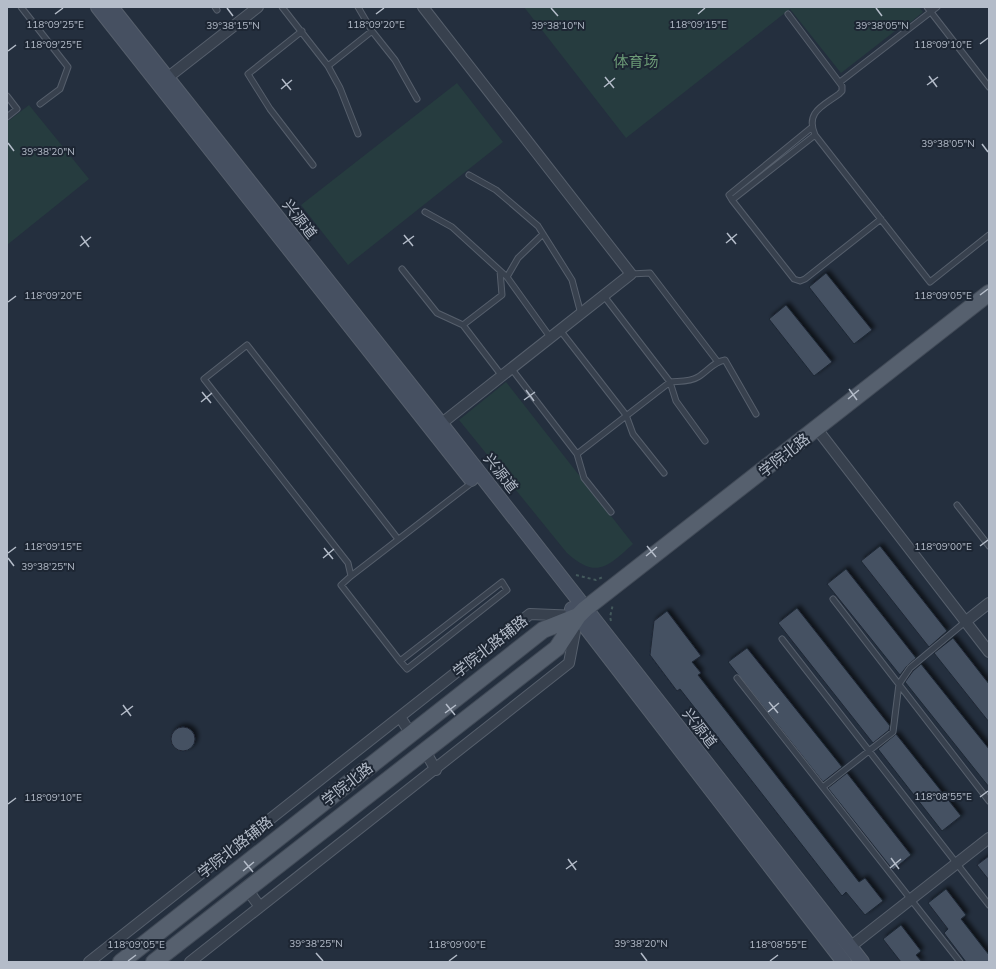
<svg xmlns="http://www.w3.org/2000/svg" width="996" height="969" font-family="Mulish,'Noto Sans SC',sans-serif">
  <style>
    .green { fill: #263c3f }
    .building { fill: #455162; stroke: #1f2835; filter: url(#shadow) }
    .lines { fill: none; stroke-linecap: round; stroke-linejoin: round }
    .lane-casing { stroke: #565f6c; stroke-width: 7 }
    .street-casing { stroke: #565f6c; stroke-width: 12 }
    .secondary-casing { stroke: #565f6c; stroke-width: 16 }
    .primary-casing { stroke: #414a57; stroke-width: 18 }
    .path { stroke: #44595c; stroke-width: 2; stroke-dasharray: 3 3; stroke-linecap: butt }
    .lane { stroke: #38414e; stroke-width: 5 }
    .street { stroke: #38414e; stroke-width: 10 }
    .secondary { stroke: #465061; stroke-width: 14 }
    .primary { stroke: #56606e; stroke-width: 16 }
    .ticks { fill: none; stroke: #b4bcc9; stroke-width: 1.5 }
    .labels { text-anchor: middle; dominant-baseline: central; stroke-width: 4; stroke-linejoin: round; paint-order: stroke }
    .park-label { font-size: 15px; fill: #6b9a76; stroke: #1d2633 }
    .street-label { font-size: 15px; fill: #b4bcc9; stroke: #1d2633 }
    .ticks-label { font-size: 10px; text-anchor: middle; fill: #b4bcc9; stroke: #1d2633; stroke-width: 4; stroke-linejoin: round; paint-order: stroke }
  </style>
  <defs>
    <filter id="shadow"><feDropShadow dx="3" dy="-3" stdDeviation="2" flood-color="#0009"/></filter>
  </defs>
  <rect width="100%" height="100%" fill="#242f3e"/>
  <path class="green" d="M524 7H919L923 12 906 26 904 24 841 73 790 9 626 138Z
    M457 83 503 142 348 265 301 205Z
    M29 105 89 179 7 245V122Z
    M506 382 633 544C608 566 597 580 567 553L459 420Z"/>
  <path class="building" d="M826 273 872 330 854 344 809 287Z
    M786 305 832 362 814 376 769 319Z
    M880 546 947 631 929 647 861 561Z
    M846 569 916 658 907 666 900 675 827 584Z
    M797 608 890 726 889 730 873 743 778 623Z
    M667 611 701 656 692 662 701 673 698 675 859 882 865 878 883 901 865 915 846 892 842 896 680 689 677 691 650 655 654 621Z
    M953 638 989 684V722L934 653Z
    M747 648 842 767 823 782 728 662Z
    M921 664 989 749V787L905 682 913 671Z
    M171 739a12 12 0 1 1 24 0a12 12 0 1 1-24 0Z
    M896 734 961 816 942 831 878 749Z
    M847 773 911 855 893 870 828 788Z
    M989 856V880L977 865Z
    M946 889 966 915 961 919 989 955V962H966L944 933 948 929 928 903Z
    M901 925 921 951 916 955 922 962H901L883 939Z"/>
  <g class="lines">
    <defs>
      <path id="lane" d="M21 7 68 67 60 89 40 104
        M215 7 217 10
        M282 7 328 66 340 88 358 134
        M358 7 372 31 395 60 417 99
        M927 7 989 87
        M788 14 842 86V91L839 94C823 106 805 112 815 135L930 282 989 235
        M302 31 248 74 270 109 313 165
        M328 66 372 31
        M840 82 937 7
        M7 96 17 109 7 117
        M815 135 732 200 794 279 800 281 805 279 881 219
        M469 175 496 190 538 226 572 280 581 314
        M732 200 729 195 811 128
        M425 212 452 227 507 277 550 337
        M402 269 437 313 463 325 502 376
        M631 274 650 273 717 361
        M507 277 518 258 543 234
        M604 296 670 382 676 401 705 441
        M463 325 502 295 500 271
        M560 330 626 415 633 434 664 473
        M511 368 577 454 584 478 611 512
        M577 454 670 382C680 381 690 382 698 377 708 371 713 362 725 360L756 414
        M957 505 989 546
        M398 539 247 345 204 379 348 563 351 576 341 585 400 661 407 669 507 590 502 582 400 661
        M351 576 474 481
        M833 599 989 801
        M782 639 989 905
        M737 678 960 962
        M823 787 893 732 899 684 910 668 965 622"/>
      <path id="street" d="M423 7 631 274 437 427
        M162 82 258 7
        M817 429 989 652
        M965 622 989 603
        M400 717 411 734
        M425 751 436 770
        M247 889 260 907
        M850 947 989 838
        M89 962 530 614 578 616 569 663 190 962"/>
      <path id="secondary" d="M98 7 471 479
        M111 7 441 424 862 962
        M572 609 844 962"/>
      <path id="primary" d="M121 962 543 630 578 616
        M154 962 557 648 578 616 585 609 989 293"/>
    </defs>
    <use href="#lane" class="lane-casing"/>
    <use href="#street" class="street-casing"/>
    <use href="#secondary" class="secondary-casing"/>
    <use href="#primary" class="primary-casing"/>
    <path class="path" d="M576 575 596 580 603 577
      M611 621 610 617 613 604"/>
    <use href="#lane" class="lane"/>
    <use href="#street" class="street"/>
    <use href="#secondary" class="secondary"/>
    <use href="#primary" class="primary"/>
  </g>
  <path class="ticks" d="M227 8 233 16M551 8 558 16M876 8 882 16M55 14 63 8M376 14 384 8M698 14 705 8M980 44 988 38M8 51 16 45M929 76 937 87M605 77 614 88M282 79 291 90M927 85 938 77M604 87 615 78M281 89 292 80M8 143 14 151M982 144 988 152M727 233 736 244M404 235 413 246M81 236 89 247M726 243 737 234M403 244 414 236M80 246 91 237M980 295 988 289M8 302 16 296M849 389 857 400M526 390 534 401M202 392 211 403M848 399 859 390M524 400 535 392M201 402 212 393M647 546 656 557M980 546 988 540M324 548 333 559M8 553 16 547M646 556 657 547M8 558 14 566M323 558 334 549M769 702 778 713M446 704 455 715M123 705 131 716M768 712 779 703M445 713 456 705M121 715 133 706M980 797 988 791M8 804 16 798M891 858 899 869M568 859 576 870M244 861 253 872M890 868 901 859M566 869 577 861M243 871 254 862M316 953 323 961M641 953 647 961M128 961 136 955M449 961 457 955M770 961 778 955"/>
  <g class="labels">
    <g class="park-label">
      <text x="636" y="61">体育场</text>
    </g>
    <g class="street-label">
      <text transform="translate(300 219) rotate(52)">兴源道</text>
      <text transform="translate(784 455) rotate(-38)">学院北路</text>
      <text transform="translate(501 473) rotate(52)">兴源道</text>
      <text transform="translate(490 646) rotate(-38)">学院北路辅路</text>
      <text transform="translate(700 728) rotate(52)">兴源道</text>
      <text transform="translate(347 784) rotate(-38)">学院北路</text>
      <text transform="translate(235 847) rotate(-38)">学院北路辅路</text>
    </g>
  </g>
  <g class="ticks-label">
    <text x="55" y="28">118°09'25"E</text>
    <text x="376" y="28">118°09'20"E</text>
    <text x="698" y="28">118°09'15"E</text>
    <text x="233" y="29">39°38'15"N</text>
    <text x="558" y="29">39°38'10"N</text>
    <text x="882" y="29">39°38'05"N</text>
    <text x="943" y="48">118°09'10"E</text>
    <text x="53" y="48">118°09'25"E</text>
    <text x="948" y="147">39°38'05"N</text>
    <text x="48" y="155">39°38'20"N</text>
    <text x="943" y="299">118°09'05"E</text>
    <text x="53" y="299">118°09'20"E</text>
    <text x="943" y="550">118°09'00"E</text>
    <text x="53" y="550">118°09'15"E</text>
    <text x="48" y="570">39°38'25"N</text>
    <text x="943" y="800">118°08'55"E</text>
    <text x="53" y="801">118°09'10"E</text>
    <text x="316" y="947">39°38'25"N</text>
    <text x="641" y="947">39°38'20"N</text>
    <text x="136" y="948">118°09'05"E</text>
    <text x="457" y="948">118°09'00"E</text>
    <text x="778" y="948">118°08'55"E</text>
  </g>
  <rect width="996" height="969" fill="none" stroke="#b4bcc9" stroke-width="16"/>
</svg>
